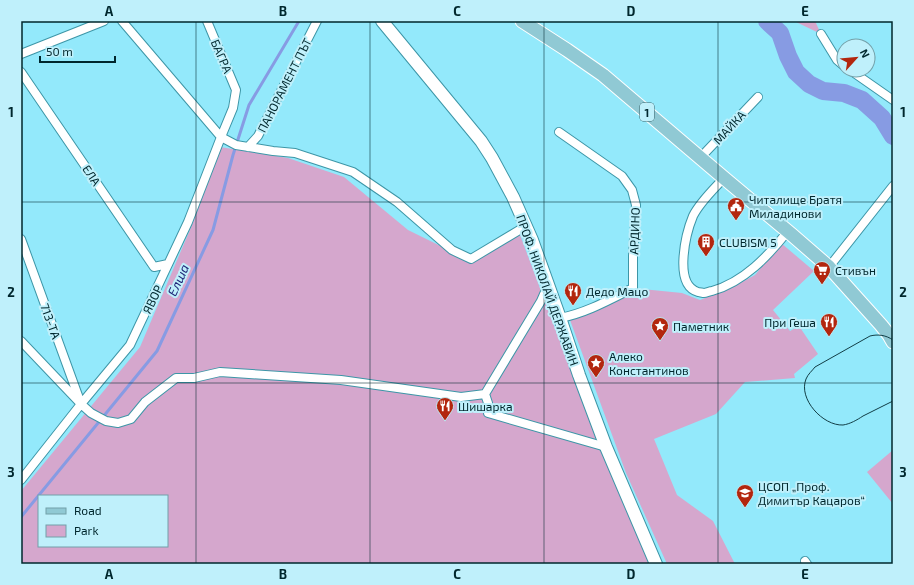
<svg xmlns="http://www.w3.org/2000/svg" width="914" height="585" font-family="'Exo 2',sans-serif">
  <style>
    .green { fill: #d5a7cd; fill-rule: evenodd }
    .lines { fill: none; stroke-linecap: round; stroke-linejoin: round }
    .stream { stroke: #879be3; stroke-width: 3 }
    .river { stroke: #879be3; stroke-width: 18 }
    .minor-casing { stroke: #3d96a7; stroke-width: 10 }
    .secondary-casing { stroke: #3d96a7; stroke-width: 14 }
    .primary-casing { stroke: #fff; stroke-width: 15 }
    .minor { stroke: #fff; stroke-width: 8 }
    .secondary { stroke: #fff; stroke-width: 12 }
    .primary { stroke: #90c9d4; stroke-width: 13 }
    .tram { stroke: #123e46; stroke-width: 1 }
    .grid { fill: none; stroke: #00272d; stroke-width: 1; stroke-opacity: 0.55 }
    .labels { text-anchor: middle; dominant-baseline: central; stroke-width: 4; stroke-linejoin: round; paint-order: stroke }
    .shield { fill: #bff0fb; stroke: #39636b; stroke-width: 1 }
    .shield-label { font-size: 11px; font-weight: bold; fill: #00272d }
    .street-label { font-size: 12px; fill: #00272d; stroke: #bff0fb }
    .poi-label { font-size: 12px; fill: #00272d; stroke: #bff0fb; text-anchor: start }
    .water-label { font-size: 13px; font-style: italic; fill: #1f2678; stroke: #bff0fb }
    .neatline { fill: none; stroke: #00272d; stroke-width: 1.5 }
    .grid-label { font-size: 13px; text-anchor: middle; font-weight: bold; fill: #00272d }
  </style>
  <rect width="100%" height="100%" fill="#93e9fb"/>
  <path class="green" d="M794 21H815L821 34Z
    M220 147 288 158 344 177 408 230 471 261 519 232 586 411 651 564H21V491L140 347 192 225ZM39 496H167V546H39Z
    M781 243 814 271 773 310 790 331 799 326 818 354 794 374 795 378 745 382 716 414 654 439 677 495 713 521 735 564H667L626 473 570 320 642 289 682 293 700 300 733 287 755 275Z
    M893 450V504L867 472Z"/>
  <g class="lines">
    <path class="stream" d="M21 517 157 351 213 230 233 155 249 105 299 21"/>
    <path class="river" d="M767 21 780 33 788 56 796 72 809 84 823 91 844 93 862 100 882 118 893 136"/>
    <defs>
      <path id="minor" d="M122 21 221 137 236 145 273 151 295 153 353 172 397 202 452 250 471 259 526 226
        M821 34 837 60 844 66
        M21 54 104 21
        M850 70 893 100
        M21 72 154 267 168 264
        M559 132 622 176 632 190 636 205 633 256V288C609 300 586 313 560 318
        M248 147 258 136 317 21
        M700 158 758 97
        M724 178C713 190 700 202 693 216 686 233 673 285 698 292 699 292 703 293 704 293 706 293 710 291 712 291 744 282 768 256 788 231
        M21 239 80 401
        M829 267 893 186
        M21 341 81 404 91 413 106 421 118 423 131 419 145 402 176 378H194L220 372 341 380 461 397 485 394
        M485 394 488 403V413L606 447
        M485 394 541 301 548 285
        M21 480 81 404 130 345 188 222 221 137 233 108 236 90 207 21
        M805 561 807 564"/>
      <path id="secondary" d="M382 21 481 141 492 158 513 197 532 240 560 318 579 375 606 447 656 564"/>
      <path id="primary" d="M522 21 567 50 603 75 724 178 791 234 829 267 881 325 889 335 893 342"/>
    </defs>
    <use href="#minor" class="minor-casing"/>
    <use href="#secondary" class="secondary-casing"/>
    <use href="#primary" class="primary-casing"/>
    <use href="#minor" class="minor"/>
    <use href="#secondary" class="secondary"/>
    <use href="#primary" class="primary"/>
    <path class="tram" d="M893 340C886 335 878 334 870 336L815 367C812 371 808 374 806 379 798 399 823 426 843 425 850 424 857 420 863 416 873 411 883 406 893 401"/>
  </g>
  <path class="grid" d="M196 21V564M370 21V564M544 21V564M718 21V564M21 202H893M21 383H893"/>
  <defs>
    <symbol id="civic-pin" viewBox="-11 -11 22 30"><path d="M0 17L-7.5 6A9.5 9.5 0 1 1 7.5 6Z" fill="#b3260e" stroke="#bff0fb"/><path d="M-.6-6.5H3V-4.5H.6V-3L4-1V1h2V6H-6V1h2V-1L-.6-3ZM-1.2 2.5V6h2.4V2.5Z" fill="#fff"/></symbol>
    <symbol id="building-pin" viewBox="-11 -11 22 30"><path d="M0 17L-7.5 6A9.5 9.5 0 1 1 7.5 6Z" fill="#b3260e" stroke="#bff0fb"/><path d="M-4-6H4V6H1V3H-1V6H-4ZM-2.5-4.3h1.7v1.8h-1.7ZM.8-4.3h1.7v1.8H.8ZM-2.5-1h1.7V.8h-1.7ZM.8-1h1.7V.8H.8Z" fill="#fff"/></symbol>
    <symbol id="supermarket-pin" viewBox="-11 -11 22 30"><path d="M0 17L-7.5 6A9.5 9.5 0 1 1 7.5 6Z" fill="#b3260e" stroke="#bff0fb"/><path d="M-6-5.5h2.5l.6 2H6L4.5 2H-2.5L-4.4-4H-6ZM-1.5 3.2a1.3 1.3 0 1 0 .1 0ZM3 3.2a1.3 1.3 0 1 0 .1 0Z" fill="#fff"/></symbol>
    <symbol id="restaurant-pin" viewBox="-11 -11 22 30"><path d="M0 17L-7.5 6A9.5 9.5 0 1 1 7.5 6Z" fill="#b3260e" stroke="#bff0fb"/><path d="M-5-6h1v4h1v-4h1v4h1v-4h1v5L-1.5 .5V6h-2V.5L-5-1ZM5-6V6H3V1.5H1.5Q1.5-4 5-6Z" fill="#fff"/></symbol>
    <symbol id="sight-pin" viewBox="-11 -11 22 30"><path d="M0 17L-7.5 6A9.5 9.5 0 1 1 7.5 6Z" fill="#b3260e" stroke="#bff0fb"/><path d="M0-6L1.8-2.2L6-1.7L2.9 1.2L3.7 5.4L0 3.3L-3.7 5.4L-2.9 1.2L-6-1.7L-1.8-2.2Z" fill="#fff"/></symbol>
    <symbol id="school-pin" viewBox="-11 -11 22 30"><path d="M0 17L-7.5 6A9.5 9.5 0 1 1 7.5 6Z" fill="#b3260e" stroke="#bff0fb"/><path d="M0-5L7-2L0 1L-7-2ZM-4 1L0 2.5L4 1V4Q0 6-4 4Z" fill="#fff"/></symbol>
  </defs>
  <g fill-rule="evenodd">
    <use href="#civic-pin" x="726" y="196" width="20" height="27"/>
    <use href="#building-pin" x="696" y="232" width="20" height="27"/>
    <use href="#supermarket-pin" x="812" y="260" width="20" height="27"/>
    <use href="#restaurant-pin" x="563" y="281" width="20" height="27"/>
    <use href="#restaurant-pin" x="819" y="312" width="20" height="27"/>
    <use href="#sight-pin" x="650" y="316" width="20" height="27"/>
    <use href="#sight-pin" x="586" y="353" width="20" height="27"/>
    <use href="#restaurant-pin" x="435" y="396" width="20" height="27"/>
    <use href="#school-pin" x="735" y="483" width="20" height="27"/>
  </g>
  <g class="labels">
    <rect class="shield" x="640" y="103" width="14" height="18" rx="3"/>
    <g class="shield-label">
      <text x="647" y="112">1</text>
    </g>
    <g class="street-label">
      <text transform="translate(222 56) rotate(67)">БАГРА</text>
      <text transform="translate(284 85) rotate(-63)">ПАНОРАМЕНТ ПЪТ</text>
      <text transform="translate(729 127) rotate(-47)">МАЙКА</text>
      <text transform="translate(92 175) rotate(56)">ЕЛА</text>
      <text transform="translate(634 231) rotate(-88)">АРДИНО</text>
      <text transform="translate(548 290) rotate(70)">ПРОФ. НИКОЛАЙ ДЕРЖАВИН</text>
      <text transform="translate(152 299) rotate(-64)">ЯВОР</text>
      <text transform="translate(51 321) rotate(70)">713-ТА</text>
    </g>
    <g class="poi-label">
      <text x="749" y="199">Читалище Братя<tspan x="749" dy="14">Миладинови</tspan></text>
      <text x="719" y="242">CLUBISM 5</text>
      <text x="835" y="270">Стивън</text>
      <text x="586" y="291">Дедо Мацо</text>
      <text x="816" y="322" text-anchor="end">При Геша</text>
      <text x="673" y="326">Паметник</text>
      <text x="609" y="356">Алеко<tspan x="609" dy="14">Константинов</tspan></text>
      <text x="458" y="406">Шишарка</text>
      <text x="758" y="486">ЦСОП „Проф.<tspan x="758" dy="14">Димитър Кацаров“</tspan></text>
    </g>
    <g class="water-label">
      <text transform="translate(178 280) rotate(-65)">Елша</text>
    </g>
  </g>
  <rect width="914" height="585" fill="none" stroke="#bff0fb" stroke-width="44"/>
  <rect x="38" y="495" width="130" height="52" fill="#bff0fb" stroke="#73a0a9"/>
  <rect x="46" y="508" width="20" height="6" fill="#90c9d4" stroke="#73a0a9"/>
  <text x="74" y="515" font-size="12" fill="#00272d">Road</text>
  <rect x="46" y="525" width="20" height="12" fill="#d5a7cd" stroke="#73a0a9"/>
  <text x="74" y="535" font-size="12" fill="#00272d">Park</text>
  <g transform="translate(856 58) rotate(63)"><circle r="19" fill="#bff0fb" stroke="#73a0a9"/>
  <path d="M0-3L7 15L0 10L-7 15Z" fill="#b3260e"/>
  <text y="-6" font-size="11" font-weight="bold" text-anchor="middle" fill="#00272d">N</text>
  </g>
  <path d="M40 56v6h75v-6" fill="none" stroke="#00272d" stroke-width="2"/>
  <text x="46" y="56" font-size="12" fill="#00272d" stroke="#bff0fb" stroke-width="3" paint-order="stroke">50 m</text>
  <rect x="22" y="22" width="870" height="541" class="neatline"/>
  <g class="grid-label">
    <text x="109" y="16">A</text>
    <text x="283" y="16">B</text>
    <text x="457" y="16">C</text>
    <text x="631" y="16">D</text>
    <text x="805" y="16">E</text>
    <text x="11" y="117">1</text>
    <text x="903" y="117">1</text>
    <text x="11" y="297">2</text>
    <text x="903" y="297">2</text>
    <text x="11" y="477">3</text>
    <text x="903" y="477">3</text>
    <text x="109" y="579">A</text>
    <text x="283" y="579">B</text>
    <text x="457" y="579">C</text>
    <text x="631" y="579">D</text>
    <text x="805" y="579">E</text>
  </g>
</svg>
